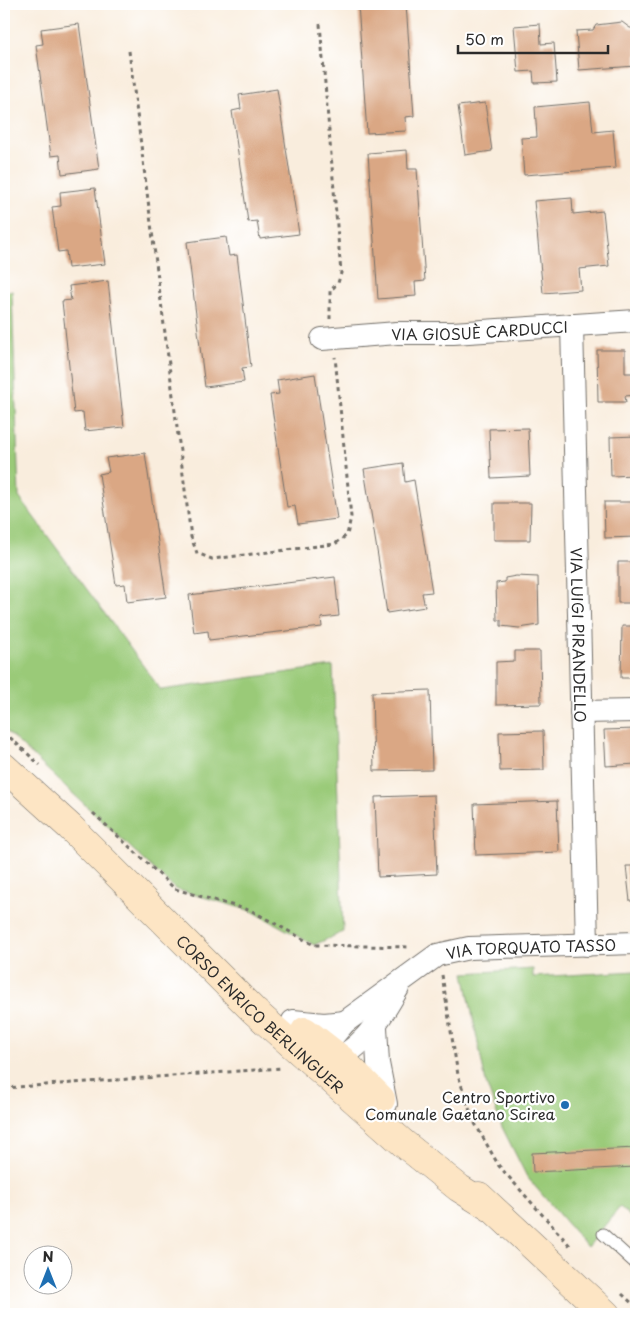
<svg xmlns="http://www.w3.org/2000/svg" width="640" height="1318" font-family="'Playpen Sans',sans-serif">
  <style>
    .green { fill: #9aca78; stroke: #627a52 }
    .building { fill: #daa784 }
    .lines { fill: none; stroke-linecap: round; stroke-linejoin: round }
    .lane-casing { stroke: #736f69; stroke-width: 13 }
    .street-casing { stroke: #736f69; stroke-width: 24 }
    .secondary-casing { stroke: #736f69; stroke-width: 29 }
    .path { stroke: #736f69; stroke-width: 3; stroke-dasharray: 4 4; stroke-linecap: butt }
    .lane { stroke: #fff; stroke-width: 11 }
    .street { stroke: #fff; stroke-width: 22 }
    .secondary { stroke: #fde5c4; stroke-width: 28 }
    .poi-dot { fill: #1f6fb2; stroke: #fff; stroke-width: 2 }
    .labels { text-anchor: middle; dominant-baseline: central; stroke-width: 4.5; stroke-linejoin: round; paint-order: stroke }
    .street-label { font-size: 15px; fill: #2b2b2b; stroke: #fff }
    .poi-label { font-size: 15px; fill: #2b2b2b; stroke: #fff; text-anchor: end }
  </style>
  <rect width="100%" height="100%" fill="#fff"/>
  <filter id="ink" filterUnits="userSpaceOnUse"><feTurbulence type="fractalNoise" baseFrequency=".02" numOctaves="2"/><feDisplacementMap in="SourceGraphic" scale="10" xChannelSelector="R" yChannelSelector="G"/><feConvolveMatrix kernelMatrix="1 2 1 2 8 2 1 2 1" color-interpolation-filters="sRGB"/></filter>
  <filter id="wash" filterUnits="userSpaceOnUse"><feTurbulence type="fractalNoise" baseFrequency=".0096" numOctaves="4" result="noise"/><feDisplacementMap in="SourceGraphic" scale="20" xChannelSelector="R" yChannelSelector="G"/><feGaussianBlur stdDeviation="1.12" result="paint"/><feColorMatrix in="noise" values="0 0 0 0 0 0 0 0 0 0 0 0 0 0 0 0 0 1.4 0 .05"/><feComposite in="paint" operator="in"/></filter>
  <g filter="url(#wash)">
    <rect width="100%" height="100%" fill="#f9eddd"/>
    <path class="green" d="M4 291H12L19 497 161 690 333 666 343 932 314 945 252 911 175 889 4 729Z
      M533 969V977L636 971V1222L620 1207 587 1247 527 1177 502 1127 486 1083 464 973Z"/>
    <g id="blocks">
      <path class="building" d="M358 4H406L414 116 405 117 406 131 367 133Z
        M622 22 630 28H636V66L579 70 576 31 593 30 596 25Z
        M79 24 99 169 62 174 60 155 51 156 36 45 43 44 41 29Z
        M540 24 541 44 554 43 557 82 534 83 533 71 518 72 514 26Z
        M277 89 299 234 260 239 257 221 248 222 232 111 241 109 239 95Z
        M590 102 593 132 613 130 616 168 524 175 521 138 537 137 535 107Z
        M485 103 492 151 465 155 458 106Z
        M407 150 408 169H417L425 281 415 282 416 296 378 299 368 153Z
        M95 188 105 264 68 268 66 251 58 252 52 207 61 206 60 192Z
        M572 198 573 214 603 211 609 266 579 269 581 290 543 293 534 201Z
        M226 237 229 256 237 255 251 367 242 368 244 382 205 387 187 242Z
        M108 281 124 427 85 431 83 412 74 413 62 301 71 300 69 286Z
        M634 348H636V371H635Z
        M597 350H625V373H636V395L625 396 626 402H598Z
        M315 374 337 519 298 524 295 506 287 507 270 395 279 394 277 380Z
        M528 428 530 476 491 478 489 429Z
        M636 436V475L611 476 610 437Z
        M145 453 166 597 127 602 125 584 116 585 99 474 109 472 106 458Z
        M403 463 405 482 414 480 432 592 422 593 425 607 387 613 364 469Z
        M604 502H636V537L605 538Z
        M494 503H531L530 540H494Z
        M618 562H636V603H618Z
        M516 576 538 577 539 625 519 628 501 626V620H497L496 583 505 582V578Z
        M335 577 339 616 321 618 322 627 209 640 208 631 194 633 189 595Z
        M622 626H636V678H621Z
        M515 651H540L541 704 496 705V662L515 661Z
        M430 690 432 770 374 771 372 692Z
        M636 729V764L606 766 604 730Z
        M543 731 544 770 500 771 499 732Z
        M434 795 437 874 378 877 375 797Z
        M557 801 559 852 476 855 474 804Z
        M626 866H636V901H630Z
        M636 1148V1167L533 1172 532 1153Z"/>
    </g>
  </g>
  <g filter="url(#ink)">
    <use href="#blocks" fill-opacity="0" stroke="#736f69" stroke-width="1"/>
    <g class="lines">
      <defs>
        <path id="lane" d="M603 1234 636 1264"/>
        <g id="street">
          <path id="s1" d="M572 325 587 945"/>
          <path id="s2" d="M322 339 397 333H453L636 321"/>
          <path d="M581 712 636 711"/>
          <path d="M293 1021 324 1024 345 1022"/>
          <path d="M376 1027 378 1063 386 1104"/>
          <path id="s3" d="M319 1061 324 1047 345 1022 437 955 469 948 636 943"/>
          <path d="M325 1063C362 1053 379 1020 398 988"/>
        </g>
        <g id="secondary">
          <path id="s4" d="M4 767 70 827 254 1011 403 1143 459 1188 491 1208"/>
          <path d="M305 1031 341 1059 381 1099"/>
          <path d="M479 1196 606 1314"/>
        </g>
      </defs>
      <use href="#lane" class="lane-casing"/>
      <use href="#street" class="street-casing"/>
      <use href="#secondary" class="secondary-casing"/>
      <path class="path" d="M320 24 341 273 338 283 330 291V319
        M129 51 191 537 197 553 212 559 335 544 347 535 351 517 335 357
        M4 732 40 765
        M93 813 175 889 252 911 314 945 410 947
        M442 975 458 1075 473 1120 499 1166 572 1248
        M4 1088 282 1068
        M622 1294 636 1307"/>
      <use href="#lane" class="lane"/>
      <use href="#street" class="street"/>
      <use href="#secondary" class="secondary"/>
    </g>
  </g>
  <circle class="poi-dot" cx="565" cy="1105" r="5"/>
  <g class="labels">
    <g class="street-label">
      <text stroke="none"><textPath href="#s2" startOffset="158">VIA GIOSUÈ CARDUCCI</textPath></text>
      <text stroke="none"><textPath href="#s1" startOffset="310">VIA LUIGI PIRANDELLO</textPath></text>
      <text stroke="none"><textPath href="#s3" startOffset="256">VIA TORQUATO TASSO</textPath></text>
      <text stroke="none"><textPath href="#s4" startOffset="356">CORSO ENRICO BERLINGUER</textPath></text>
    </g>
    <g class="poi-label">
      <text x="555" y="1096">Centro Sportivo<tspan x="555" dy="17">Comunale Gaetano Scirea</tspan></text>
    </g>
  </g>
  <rect width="640" height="1318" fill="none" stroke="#fff" stroke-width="20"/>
  <g transform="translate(48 1270)"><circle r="24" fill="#ffffff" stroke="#aaaaaa"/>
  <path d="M0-4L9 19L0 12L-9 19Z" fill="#1f6fb2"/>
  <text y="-8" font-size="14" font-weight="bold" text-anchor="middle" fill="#2b2b2b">N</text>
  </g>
  <path d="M458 45v8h150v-8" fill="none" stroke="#2b2b2b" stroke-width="2.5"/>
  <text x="465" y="45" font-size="15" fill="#2b2b2b" stroke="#ffffff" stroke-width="4" paint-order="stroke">50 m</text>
</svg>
